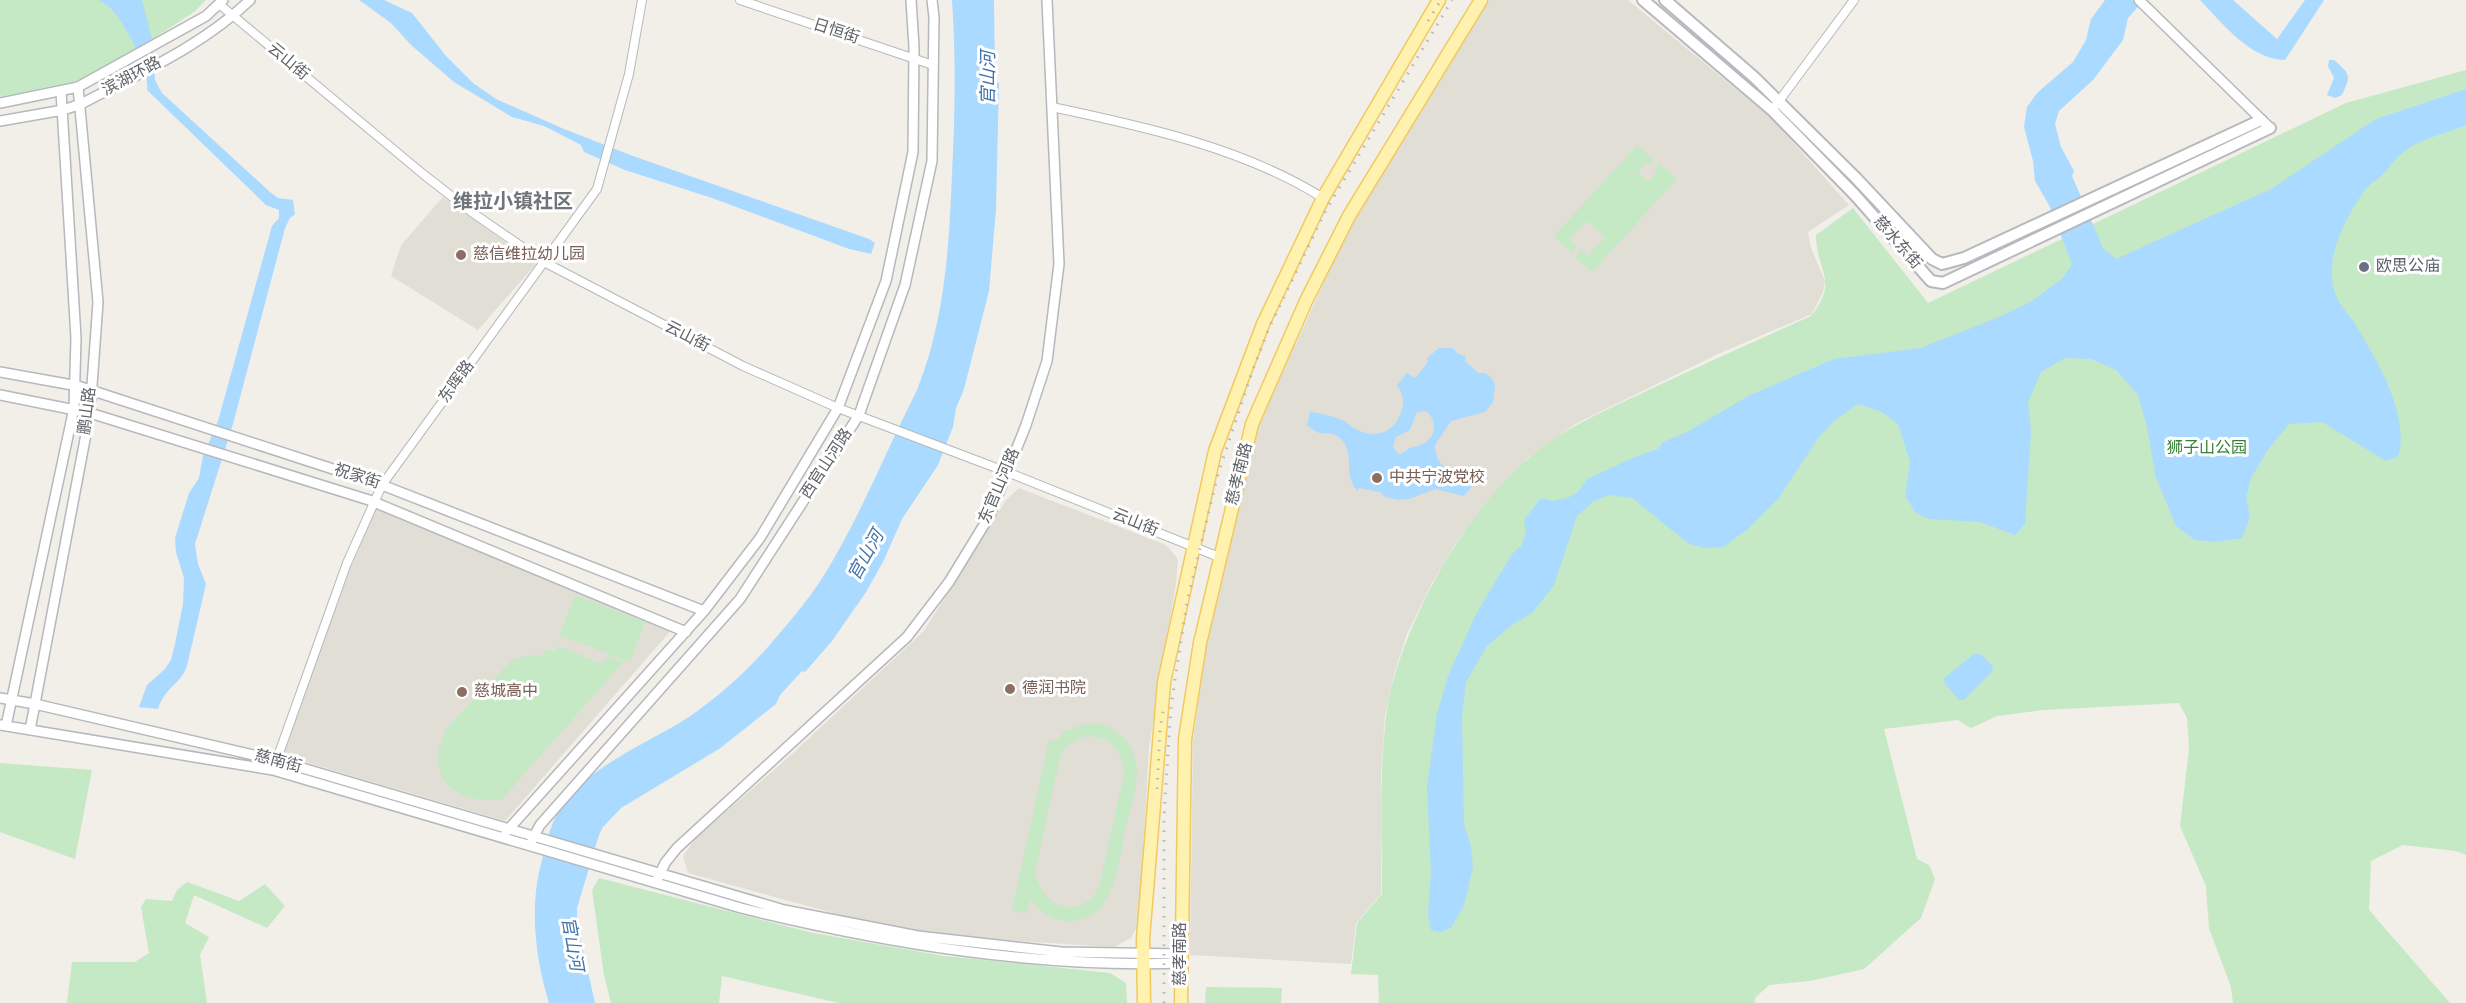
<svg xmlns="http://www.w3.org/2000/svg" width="2466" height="1003" font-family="Overpass,'Noto Sans SC',sans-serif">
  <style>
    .education { fill: #e1ded6 }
    .green { fill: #c5e8c5; fill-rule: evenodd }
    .water { fill: #aadaff; fill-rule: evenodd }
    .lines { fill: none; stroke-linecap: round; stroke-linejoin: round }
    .minor-casing { stroke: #b5b8bc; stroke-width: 10 }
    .tertiary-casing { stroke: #b5b8bc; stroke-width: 12 }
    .secondary-casing { stroke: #b6babf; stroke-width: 14 }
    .primary-casing { stroke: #f2c960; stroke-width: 15 }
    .minor { stroke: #fff; stroke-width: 8 }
    .tertiary { stroke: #fff; stroke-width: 9 }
    .secondary { stroke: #fff; stroke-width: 10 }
    .primary { stroke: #fff2af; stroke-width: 12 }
    .rail { stroke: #b6b7b8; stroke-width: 3; stroke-dasharray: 1.5 8; stroke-linecap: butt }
    .education-dot { fill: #8d6e63; stroke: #fff; stroke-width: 2 }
    .worship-dot { fill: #6b7280; stroke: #fff; stroke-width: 2 }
    .labels { text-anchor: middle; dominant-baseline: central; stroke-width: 6; stroke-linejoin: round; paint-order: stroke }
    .street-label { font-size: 16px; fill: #5f6368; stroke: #fff }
    .education-label { font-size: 16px; fill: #785e54; stroke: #fff; text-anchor: start }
    .worship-label { font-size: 16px; fill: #5b616d; stroke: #fff; text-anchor: start }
    .park-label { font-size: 16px; fill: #348238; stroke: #fff }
    .water-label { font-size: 18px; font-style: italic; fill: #4174aa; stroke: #fff }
    .quarter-label { font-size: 20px; font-weight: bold; fill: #70757a; stroke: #fff }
  </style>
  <rect width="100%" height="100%" fill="#f1efe8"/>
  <path class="education" d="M1488 0H1628L1772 119 1849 205 1808 232 1811 248 1825 281 1823 292 1812 314 1718 354 1575 424 1528 458 1490 499 1457 541 1432 583 1407 634 1395 671 1385 715 1381 772V894L1356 923 1351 964 1190 955 1193 741 1207 642 1258 426 1355 215Z
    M443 197 536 264 478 330 391 276 401 245Z
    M1019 488 1166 545 1178 559 1176 584 1149 747 1139 923 1131 938 1114 947 951 937 862 921 688 873 683 856 696 838 791 755 924 631 1006 500Z
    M376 509 673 628 505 821 282 755 353 562Z"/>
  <path class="green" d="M0 0H206L194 12 145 44 80 80 0 97Z
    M2466 70V855L2456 851 2403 845 2371 861 2369 910 2450 1003H2233L2231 987 2209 928 2206 886 2180 826 2189 749 2187 718 2179 703 2043 710 1997 716 1971 728 1958 720 1884 729 1917 859 1929 865 1935 879 1921 918 1864 969 1810 981 1769 985 1755 998V1003H1379L1378 975 1351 974 1357 923 1382 894C1382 835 1379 775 1386 717 1391 676 1407 637 1424 601 1449 549 1485 497 1528 459 1560 430 1600 413 1638 395 1695 368 1753 342 1811 316 1840 280 1816 272 1816 235L1853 208 1928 303 2346 103Z
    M1637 145 1654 160 1649 165 1646 162 1638 172 1648 182 1657 173 1654 169 1659 163 1677 179 1592 272 1575 257 1581 250 1588 256 1605 237 1587 221 1570 239 1577 246 1571 252 1554 236Z
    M575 595 645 622 630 662 559 635Z
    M558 646 601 664 608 656 623 662 502 799C474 805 436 791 438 756 438 747 443 738 446 729L513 659 533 655 543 656 546 649 555 652Z
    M1088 723C1110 723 1129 735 1135 758 1141 778 1131 805 1126 825 1119 859 1116 922 1069 921 1052 921 1040 911 1030 900L1026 914 1012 910 1049 740 1055 741 1065 731ZM1085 736C1111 737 1121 747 1124 773L1099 888C1079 922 1043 908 1035 873L1060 757 1067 745Z
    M0 763 92 770 75 859 0 832Z
    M599 878 813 933 944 956 1110 973 1126 983 1127 1003H839L722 976 719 1003H611L604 975 592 890Z
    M187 882 239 901 265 884 285 906 267 928 194 895 185 923 209 937 200 955 207 1003H67L72 962H135L149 953 141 907 146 899 172 901 177 890Z
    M1206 987 1282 988 1281 1003H1205Z"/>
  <path class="water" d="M99 0H142L151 35 155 80 162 93 270 192 278 198 293 200 295 214 290 218 285 228 233 424 195 544 198 564 206 584 187 666C180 685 165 687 158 709L139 707 147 685 165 669 171 660 175 644 183 604 184 578 176 552 175 538 189 493 199 478 203 456 218 421 272 226 279 218V210L266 205 147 90C150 70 127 28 114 12 110 7 104 4 99 0Z
    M359 0H384L412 13 446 56 473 83 496 99 564 129 633 156 869 239 875 243 871 254 849 249 712 198 625 170 584 152 581 145 544 126 512 117 454 82 411 45 391 23Z
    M952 0H994L995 82 999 83 996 209 989 291 964 389 956 408 953 427 938 465 902 519 884 560 866 592 832 641 805 672 802 671 780 695 776 704 719 749 621 808 603 827 599 835 577 908V923L595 1003H549C535 957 529 906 542 860 546 845 549 830 556 816 583 767 644 746 689 717 717 698 745 673 767 648 786 626 805 604 821 580 859 520 885 453 917 390 945 320 949 248 952 174 955 116 956 58 952 0Z
    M2105 0H2144L2128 18 2123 40 2093 80 2059 111 2055 124 2061 147 2074 171 2072 176 2103 248 2116 259 2271 189 2376 119 2466 89V125C2445 134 2417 139 2400 155 2394 160 2390 166 2385 172 2379 179 2370 183 2365 190 2344 219 2320 265 2338 300 2342 308 2349 315 2354 322 2375 357 2411 415 2398 457L2386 461 2322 422 2289 424 2269 448 2251 478 2246 498 2250 517 2242 538 2215 542 2195 540 2176 526 2156 478 2147 427 2138 395 2116 370 2091 359 2065 358 2041 372 2028 402 2031 432 2025 524 2015 535 1980 522 1929 519 1916 513 1905 496 1910 462 1898 424 1882 412 1858 404 1834 421 1819 437 1778 499 1748 529 1723 547 1705 548 1689 544 1632 498 1609 495 1594 501 1577 516 1554 585 1532 613 1512 625 1487 646 1466 682 1462 716 1464 823 1471 847 1473 867 1464 905 1451 928 1441 932 1431 930 1428 914 1431 874 1427 786 1437 714 1448 676 1476 614 1512 554 1521 546 1526 533 1524 520 1541 498 1553 501 1567 498 1577 493 1587 479 1637 456 1658 449 1663 442 1687 432 1750 395 1834 359 1921 348 1999 317 2032 301 2063 278 2072 264 2049 205 2035 181 2033 161 2024 127 2027 107 2037 93 2073 62 2086 40 2091 19Z
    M2200 0H2233L2277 39 2305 0H2324L2285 60C2251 60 2222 23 2200 0Z
    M2329 60H2334C2351 75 2351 75 2342 95L2335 98 2327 95 2334 78 2328 66Z
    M1439 348H1453L1457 353 1466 357 1465 361 1478 373H1485L1491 377 1495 385 1493 402 1485 412 1451 421 1435 445C1436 466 1447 473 1467 467L1482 474 1464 496 1435 489 1409 499 1398 500 1385 497 1380 492 1359 488 1358 491C1341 475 1358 449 1337 436 1331 432 1321 435 1315 431 1312 429 1310 427 1307 426L1310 412C1321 413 1332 416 1342 420 1347 422 1350 426 1354 428 1371 439 1392 435 1400 415 1405 403 1404 396 1397 385L1407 373 1415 378 1428 362 1427 358ZM1426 411C1439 422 1436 439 1420 445 1419 446 1411 447 1410 448 1405 451 1404 453 1398 454L1393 446 1396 437 1410 430 1417 412Z
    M1974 654H1980L1992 665 1993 671 1964 700H1959L1945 684 1944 678Z"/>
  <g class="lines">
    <defs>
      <path id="minor" d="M740 0 933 65
        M219 4 423 174 473 213 544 262 743 366 838 408 1007 472 1219 557
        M1776 105 1854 0
        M1052 107C1142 126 1244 148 1323 198
        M273 770 347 563 382 485 597 189 629 74 642 0"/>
      <path id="tertiary" d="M2139 0 2270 128
        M0 103 78 87 206 16 223 0
        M0 121 63 110 81 104C140 73 202 46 250 0
        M0 372 78 386 382 485 704 611
        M0 395 90 413 369 500 686 632
        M0 698 35 704 275 760 784 910 918 936 1061 952 1181 954
        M0 725 273 770 741 908C884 943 1034 968 1181 963
        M6 726 74 408 76 338 61 91
        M30 730 90 413 98 302 78 87
        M506 832 704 611 760 538 838 408 886 281 913 152 914 47 911 0
        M532 840 540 825 740 599 859 415 905 285 932 161 934 17 932 0
        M658 878 665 863 677 848 907 637 949 582 990 515 1026 425 1047 361 1059 264 1047 0"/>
      <path id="secondary" d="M1643 0 1773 111 1855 195 1931 281 1943 283 2270 128
        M1665 0 1754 77 1856 178 1932 259 1942 264 1964 258 2261 120"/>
      <path id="primary" d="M1144 1003 1143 939 1164 682 1215 451 1263 324 1323 198 1439 0
        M1181 1003 1185 739 1200 643 1252 424 1306 301 1349 216 1481 0"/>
    </defs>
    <use href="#minor" class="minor-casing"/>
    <use href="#tertiary" class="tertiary-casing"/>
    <use href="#secondary" class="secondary-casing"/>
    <use href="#primary" class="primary-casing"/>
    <use href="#minor" class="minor"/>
    <use href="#tertiary" class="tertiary"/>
    <use href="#secondary" class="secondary"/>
    <use href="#primary" class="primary"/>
    <path class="rail" d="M1428 21 1441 0
      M1157 789 1160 730 1164 705
      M1164 1003V815L1171 706 1187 602 1218 474 1253 369 1269 328 1326 210 1452 0"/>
  </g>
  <g class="education-dot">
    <circle cx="461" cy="255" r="6"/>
    <circle cx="1377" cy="478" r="6"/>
    <circle cx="1010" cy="689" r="6"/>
    <circle cx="462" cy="692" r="6"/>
  </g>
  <circle class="worship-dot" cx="2364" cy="267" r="6"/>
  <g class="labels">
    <g class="street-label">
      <text transform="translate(836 32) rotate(18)">日恒街</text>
      <text transform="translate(288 62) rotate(40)">云山街</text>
      <text transform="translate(132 77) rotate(-28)">滨湖环路</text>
      <text transform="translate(1897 243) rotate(49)">慈水东街</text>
      <text transform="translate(687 337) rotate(27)">云山街</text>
      <text transform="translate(457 382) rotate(-54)">东晖路</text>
      <text transform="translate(88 411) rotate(-83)">鹏山路</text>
      <text transform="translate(827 464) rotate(-57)">西官山河路</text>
      <text transform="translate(1240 474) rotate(-76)">慈孝南路</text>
      <text transform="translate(357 477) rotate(18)">祝家街</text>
      <text transform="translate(1000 486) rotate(-67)">东官山河路</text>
      <text transform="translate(1135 523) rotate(22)">云山街</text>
      <text transform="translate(278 762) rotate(15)">慈南街</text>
      <text transform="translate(1181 954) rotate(-90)">慈孝南路</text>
    </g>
    <g class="education-label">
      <text x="473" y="255">慈信·维拉幼儿园</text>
      <text x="1389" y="478">中共宁波党校</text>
      <text x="1022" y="689">德润书院</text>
      <text x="474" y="692">慈城高中</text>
    </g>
    <g class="worship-label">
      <text x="2376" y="267">欧思公庙</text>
    </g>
    <g class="park-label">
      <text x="2207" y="449">狮子山公园</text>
    </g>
    <g class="water-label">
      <text transform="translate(989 78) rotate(-90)">官山河</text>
      <text transform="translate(867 556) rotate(-61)">官山河</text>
      <text transform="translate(571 944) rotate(80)">官山河</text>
    </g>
    <g class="quarter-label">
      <text x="513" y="203">维拉小镇社区</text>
    </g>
  </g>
</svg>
